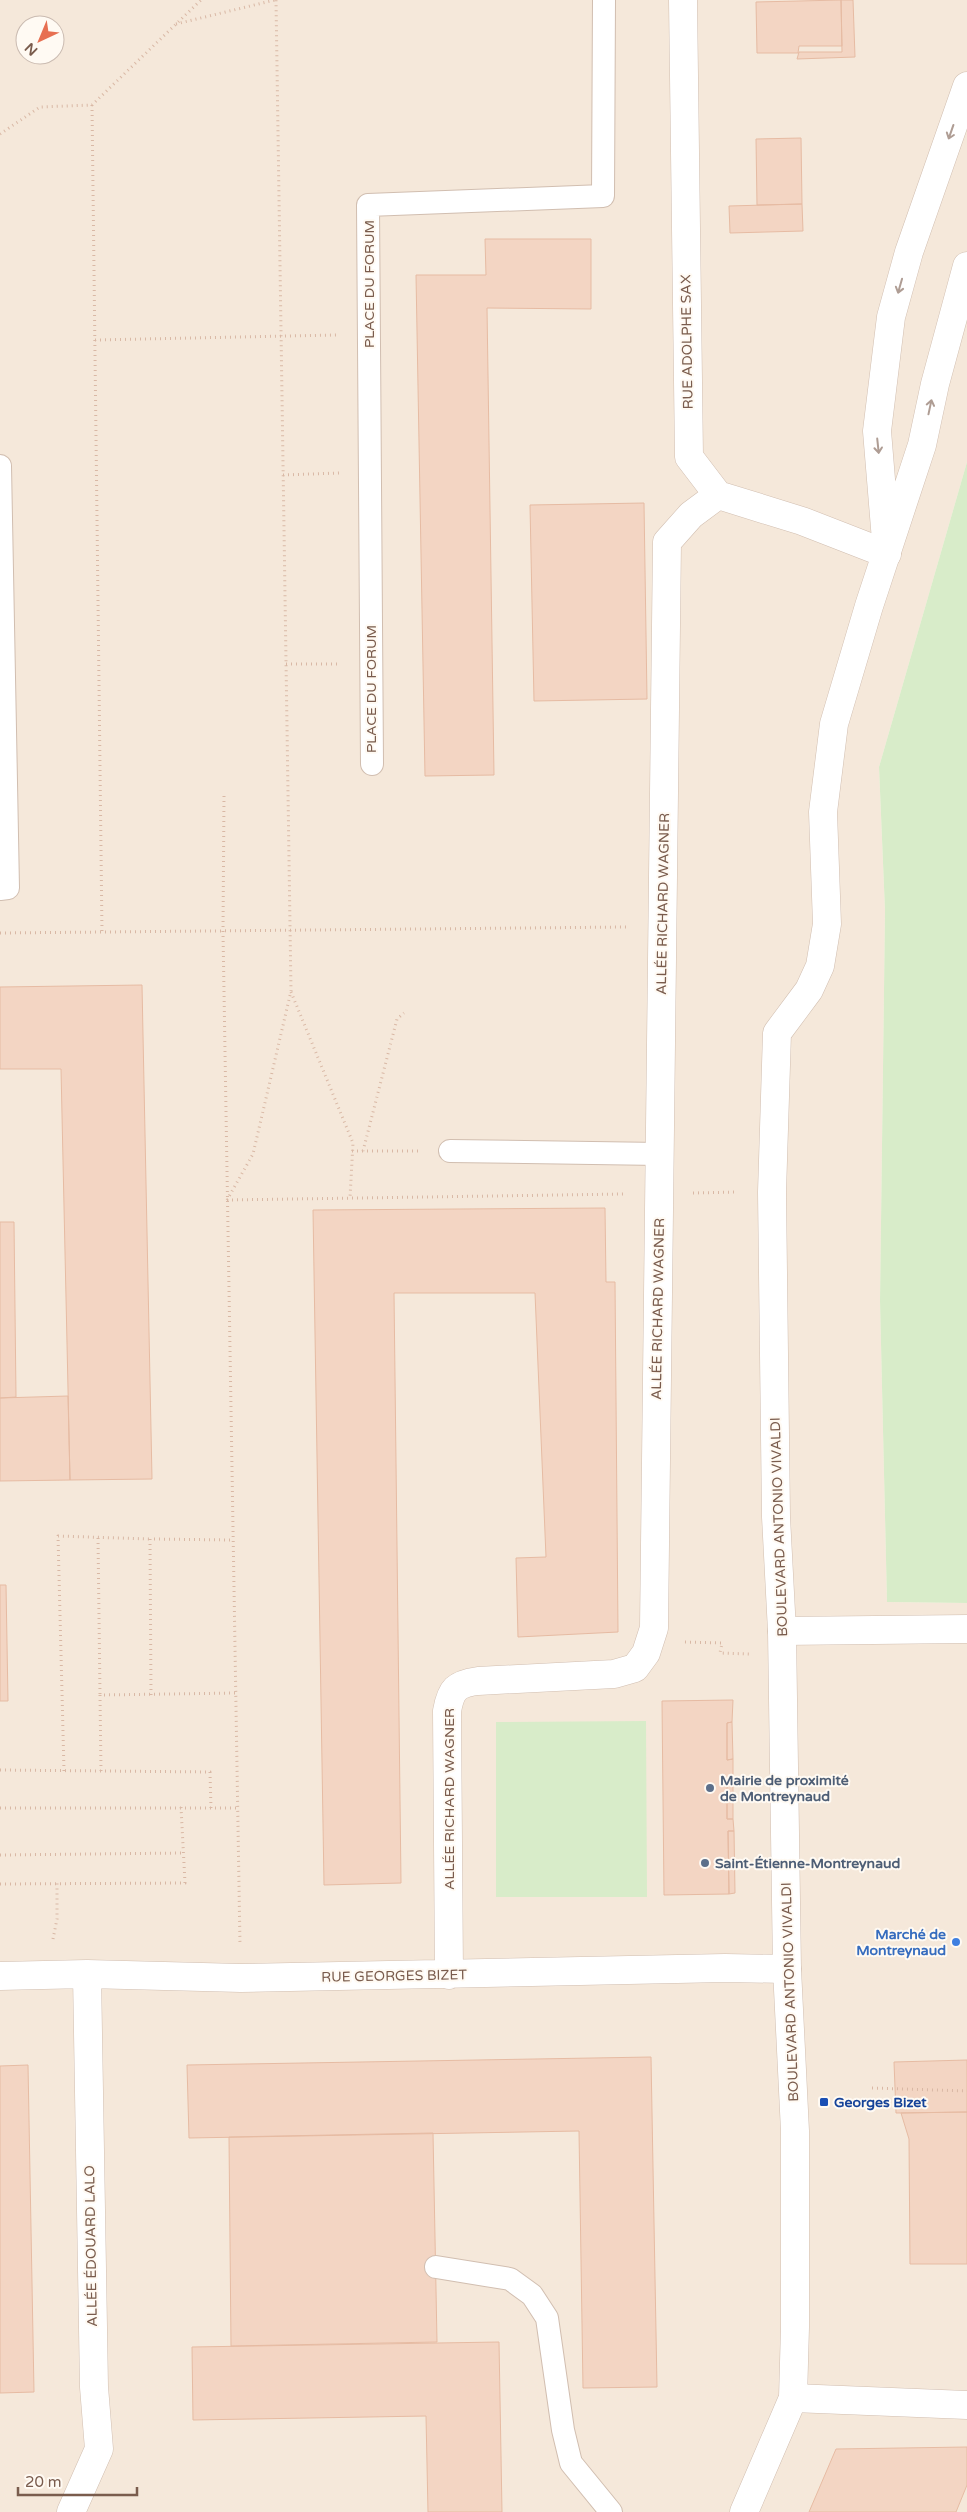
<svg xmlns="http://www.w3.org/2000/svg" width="967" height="2512" font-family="'Varela Round',sans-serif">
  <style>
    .residential { fill: #f5e8da; fill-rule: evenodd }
    .green { fill: #d8ecc9 }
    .building { fill: #f3d5c3; stroke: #e6bba3 }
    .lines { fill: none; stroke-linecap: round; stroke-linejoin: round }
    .service-casing { stroke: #d1beb0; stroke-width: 24 }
    .minor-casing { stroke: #d1beb0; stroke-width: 29 }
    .tertiary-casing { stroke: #d1beb0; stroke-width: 29 }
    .path { stroke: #d9b8a5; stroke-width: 3; stroke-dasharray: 1 4; stroke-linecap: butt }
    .service { stroke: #fff; stroke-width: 22 }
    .minor { stroke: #fff; stroke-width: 28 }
    .tertiary { stroke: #fff; stroke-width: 28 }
    .oneway { stroke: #af9d94 }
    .service-dot { fill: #5c6f8a; stroke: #fffaf3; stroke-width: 2 }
    .shop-dot { fill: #3f7fe0; stroke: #fffaf3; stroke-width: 2 }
    .transit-dot { fill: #1a4fb4; stroke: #fffaf3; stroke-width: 2 }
    .labels { text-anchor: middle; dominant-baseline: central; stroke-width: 4; stroke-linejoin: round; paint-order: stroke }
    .street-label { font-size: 14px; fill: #7a5c4d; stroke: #fffaf3 }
    .service-label { font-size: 14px; font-weight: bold; fill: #4e5e75; stroke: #fffaf3; text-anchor: start }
    .shop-label { font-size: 14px; font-weight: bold; fill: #366cbe; stroke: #fffaf3; text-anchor: end }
    .transit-label { font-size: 14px; font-weight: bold; fill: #164399; stroke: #fffaf3; text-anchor: start }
  </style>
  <rect width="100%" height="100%" fill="#fdf6ec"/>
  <path class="residential" d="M0 0H967V462L879 767 885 911 880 1301 887 1602 967 1603V2512H0ZM25 25H55V55H25Z"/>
  <path class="green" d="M967 462V1603L887 1602 880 1301 885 911 879 767Z
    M646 1721 647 1897H496V1722Z"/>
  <path class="building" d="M841 0 842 46H799L798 53H757L756 2Z
    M841 0H853L855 57 797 59 799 52H842Z
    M801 138 802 204 757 205 756 139Z
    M802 204 803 231 730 233 729 206Z
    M485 239H591V309L487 308 494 775 425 776 416 275H486Z
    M644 503 647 699 534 701 530 505Z
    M142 985 152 1479 70 1480 61 1069H0V987Z
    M605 1208 606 1282H615L618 1632 518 1637 516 1558 546 1557 535 1293H394L401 1883 324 1885 313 1210Z
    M0 1222H14L16 1397 0 1398Z
    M68 1396 70 1480 0 1481V1398Z
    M0 1585H6L8 1701H0Z
    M733 1700 732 1722 727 1723V1760L733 1759V1785H727V1819H733L734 1831H728L729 1894 664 1895 662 1701Z
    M732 1722 733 1759 727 1760V1723Z
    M727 1785H733V1819H727Z
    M728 1831H734L735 1893 729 1894Z
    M651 2057 657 2387 583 2388 579 2131 189 2138 187 2065Z
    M967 2060V2112L896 2113 894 2062Z
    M28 2065 34 2392 0 2393V2066Z
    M967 2112V2264H910L909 2139 901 2113Z
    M433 2133 437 2342 231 2346 229 2137Z
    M499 2342 502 2512H428L426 2416 193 2420 192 2347Z
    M967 2447V2485L956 2512H809L836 2449Z"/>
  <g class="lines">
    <defs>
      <path id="service" d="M372 764 368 205 603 196 604 0
        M0 889 8 888 0 466
        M450 1151 660 1154
        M436 2267 510 2279 532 2295 547 2318 563 2430 571 2463 611 2512"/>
      <path id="minor" d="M683 0 689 457 718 495 802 521 887 554
        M782 1631 967 1629
        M449 1975 447 1711C451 1689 456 1684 478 1681L614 1674 635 1668 646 1653 654 1628 667 542 691 515 718 495
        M0 1976 87 1974 241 1978 725 1968 787 1969
        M793 2398 967 2405
        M71 2512 99 2449 94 2387 87 1974"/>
      <path id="tertiary" d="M886 540 877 431 891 317 909 252 967 86
        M744 2512 793 2398 795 2327V2131L787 1969 782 1631 776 1517 772 1192 777 1033 809 990 820 966 827 924 823 812 834 724 869 606 922 445 935 384 967 266"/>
    </defs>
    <use href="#service" class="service-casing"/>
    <use href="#minor" class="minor-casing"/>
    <use href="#tertiary" class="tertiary-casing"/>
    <path class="path" d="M176 24 275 0
      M92 105 102 932
      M0 134 40 107 92 105 201 0
      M95 340 336 335
      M283 475 339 473
      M286 664H338
      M224 796 223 932 240 1945
      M0 933 627 927
      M291 992 353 1143 350 1198
      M352 1151H420
      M363 1151 397 1019 404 1013
      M693 1193 737 1192
      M227 1200 253 1154 291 991 276 0
      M227 1200 624 1194
      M98 1538 100 1695
      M685 1642 722 1643 720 1653 749 1654
      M151 1695 150 1539 234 1540
      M0 1770 210 1772 211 1809
      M64 1771 58 1536 150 1539
      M101 1771 100 1695 237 1693
      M0 1808H239
      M0 1855 184 1853
      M0 1884 185 1883 181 1807
      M53 1939 57 1919V1883
      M872 2088 967 2091"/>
    <use href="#service" class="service"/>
    <use href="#minor" class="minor"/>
    <use href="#tertiary" class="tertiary"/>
  </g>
  <defs><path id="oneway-shaft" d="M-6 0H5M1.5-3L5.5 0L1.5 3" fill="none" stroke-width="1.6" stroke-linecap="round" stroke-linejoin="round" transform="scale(1.25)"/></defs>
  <g class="oneway">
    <use href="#oneway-shaft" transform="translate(951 132) rotate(109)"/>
    <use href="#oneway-shaft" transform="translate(900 286) rotate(106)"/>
    <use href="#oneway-shaft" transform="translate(930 407) rotate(-78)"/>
    <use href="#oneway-shaft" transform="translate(878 446) rotate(84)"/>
  </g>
  <g class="service-dot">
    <circle cx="710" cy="1788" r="5"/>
    <circle cx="705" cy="1863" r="5"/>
  </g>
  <circle class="shop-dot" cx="956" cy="1942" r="5"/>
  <rect class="transit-dot" x="819" y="2097" width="10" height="10" rx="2.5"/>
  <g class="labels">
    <g class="street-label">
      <text transform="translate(369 284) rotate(-90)">PLACE DU FORUM</text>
      <text transform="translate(687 342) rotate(-91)">RUE ADOLPHE SAX</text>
      <text transform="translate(371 689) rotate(-90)">PLACE DU FORUM</text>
      <text transform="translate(663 904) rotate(-89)">ALLÉE RICHARD WAGNER</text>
      <text transform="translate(658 1309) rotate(-89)">ALLÉE RICHARD WAGNER</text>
      <text transform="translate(779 1527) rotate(-92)">BOULEVARD ANTONIO VIVALDI</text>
      <text transform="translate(449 1799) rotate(-90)">ALLÉE RICHARD WAGNER</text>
      <text transform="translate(394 1976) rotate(-1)">RUE GEORGES BIZET</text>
      <text transform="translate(790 1992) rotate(-92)">BOULEVARD ANTONIO VIVALDI</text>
      <text transform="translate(91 2246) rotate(-91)">ALLÉE ÉDOUARD LALO</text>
    </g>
    <g class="service-label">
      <text x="720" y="1780">Mairie de proximité<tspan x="720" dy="16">de Montreynaud</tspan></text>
      <text x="715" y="1863">Saint-Étienne-Montreynaud</text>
    </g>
    <g class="shop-label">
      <text x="946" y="1934">Marché de<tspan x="946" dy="16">Montreynaud</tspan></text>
    </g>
    <g class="transit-label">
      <text x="834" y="2102">Georges Bizet</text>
    </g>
  </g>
  <g transform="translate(40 40) rotate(224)"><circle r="24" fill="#fffaf3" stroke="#cabbb1"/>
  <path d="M0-4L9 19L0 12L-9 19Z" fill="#e76f51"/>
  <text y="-8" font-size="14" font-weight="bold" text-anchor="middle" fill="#7a5c4d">N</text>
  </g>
  <path d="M18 2487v8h119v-8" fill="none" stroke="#7a5c4d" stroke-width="2.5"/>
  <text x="25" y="2487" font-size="15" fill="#7a5c4d" stroke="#fffaf3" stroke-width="4" paint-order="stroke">20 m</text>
</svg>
